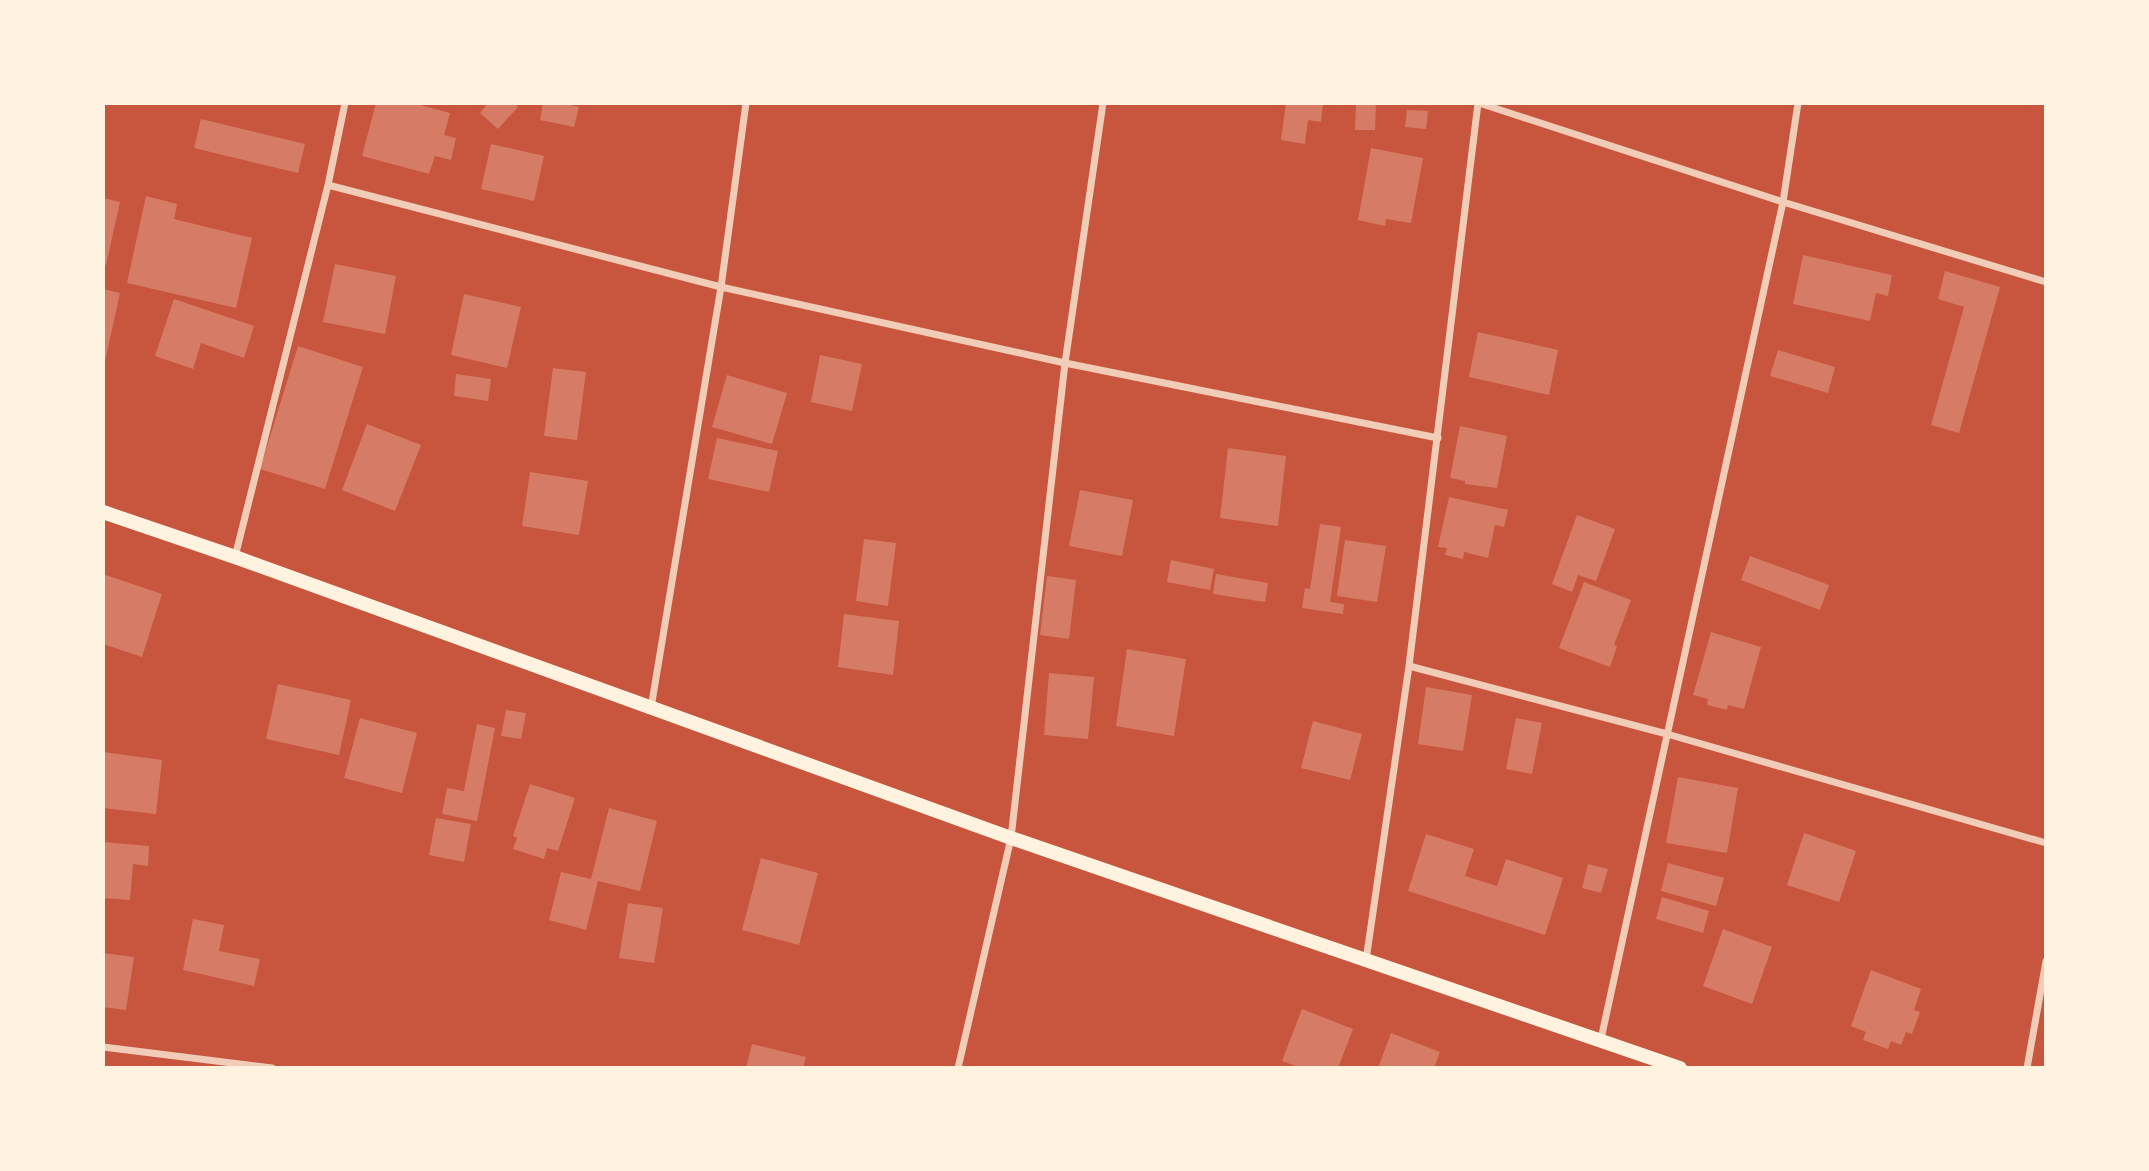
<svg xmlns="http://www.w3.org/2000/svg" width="2149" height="1171" font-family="'Varela Round',sans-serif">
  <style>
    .building { fill: #d67c66 }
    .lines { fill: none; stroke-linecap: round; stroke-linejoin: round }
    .minor { stroke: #f1ccb7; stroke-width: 7 }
    .secondary { stroke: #fff3e0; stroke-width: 14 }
  </style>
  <rect width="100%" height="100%" fill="#c8553d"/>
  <path class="building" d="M376 103H413L450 113 444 135 456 138 451 160 435 156 429 174 362 156Z
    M488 103H514L518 107 498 129 480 113Z
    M543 103H561L579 107 574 127 540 120Z
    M1286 103H1323L1321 122 1308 120 1305 144 1281 140Z
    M1356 103H1376L1375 130H1355Z
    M1407 110 1428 111 1426 129 1405 127Z
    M201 119 305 144 298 173 194 148Z
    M491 144 544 156 534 201 481 189Z
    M1371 148 1423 158 1411 223 1386 219 1385 226 1358 220Z
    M146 196 177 204 174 219 252 238 236 308 127 283Z
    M103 198 120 202 106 265 103 264Z
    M1803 255 1892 275 1888 296 1876 293 1870 321 1793 304Z
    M335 264 396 276 385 334 323 322Z
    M1945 271 2000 287 1959 433 1931 425 1964 307 1938 299Z
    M103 289 120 293 104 366H103Z
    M464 294 521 307 507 368 451 355Z
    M174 299 254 326 244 358 201 343 193 369 155 356Z
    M1478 332 1558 350 1549 395 1469 377Z
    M298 346 363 367 325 489 260 469Z
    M1778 350 1835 367 1828 393 1770 376Z
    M820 355 862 364 852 411 811 402Z
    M553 368 586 372 577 440 544 436Z
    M456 374 491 379 488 401 454 396Z
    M727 375 787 393 772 444 712 427Z
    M367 424 421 445 395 511 342 490Z
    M1460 426 1507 436 1497 488 1465 484V481L1450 478Z
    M717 438 778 451 769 492 708 479Z
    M1228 448 1286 456 1278 526 1220 518Z
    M530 472 588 481 579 535 522 526Z
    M1080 490 1133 500 1122 556 1069 546Z
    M1449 497 1508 510 1504 527 1495 525 1488 558 1464 552 1463 559 1445 555 1447 548 1438 547Z
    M1577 515 1615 529 1596 581 1578 575 1572 592 1552 584Z
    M1320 524 1341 527 1330 602 1344 604 1343 614 1302 608 1305 588 1310 589Z
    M864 539 896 543 888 606 856 601Z
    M1345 540 1386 546 1377 602 1337 596Z
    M1750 556 1829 585 1820 610 1741 580Z
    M1171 560 1214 569 1210 590 1167 582Z
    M103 574 162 594 142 657 103 644Z
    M1216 574 1268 583 1265 602 1213 594Z
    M1047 576 1076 580 1069 639 1040 635Z
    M1584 582 1631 600 1614 645 1617 646 1610 667 1559 648Z
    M844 614 899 621 893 675 838 667Z
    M1711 632 1761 647 1744 709 1728 705 1727 710 1707 705 1708 699 1693 695Z
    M1127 649 1186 659 1174 736 1116 726Z
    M1049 673 1094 677 1088 739 1044 735Z
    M278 684 351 700 339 755 266 739Z
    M1426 687 1472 695 1463 751 1418 744Z
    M506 710 526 713 521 739 501 736Z
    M360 718 417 733 402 793 344 778Z
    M1516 718 1542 723 1532 774 1506 769Z
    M1313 721 1362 734 1350 780 1301 768Z
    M477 724 495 728 477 821 442 814 447 788 464 791Z
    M103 752 162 760 156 814 103 808Z
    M1678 777 1738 788 1727 853 1666 843Z
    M530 784 575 798 558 851 547 848 544 859 513 849 517 838 513 836Z
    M609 808 657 821 640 891 598 881 586 930 549 920 561 872 591 879Z
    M436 818 471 824 464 862 429 855Z
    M1804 833 1856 851 1839 902 1787 885Z
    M1426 834 1474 849 1465 876 1497 886 1506 859 1563 878 1545 935 1408 891Z
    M103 842 149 846 148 866 133 864 130 900 103 898Z
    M761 858 818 873 799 945 742 930Z
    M1668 863 1724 878 1716 906 1661 891Z
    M1588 864 1608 869 1601 893 1582 888Z
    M1662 897 1709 911 1703 933 1656 919Z
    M628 903 663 908 654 963 619 958Z
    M193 919 224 925 219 951 260 959 254 986 183 970Z
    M1723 929 1772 947 1752 1004 1703 986Z
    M103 953 134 957 126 1010 103 1007Z
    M1871 970 1921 989 1914 1010 1920 1012 1912 1034 1906 1032 1901 1045 1891 1041 1888 1049 1863 1040 1866 1032 1851 1026Z
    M1302 1009 1353 1029 1338 1068H1301L1282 1061Z
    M1391 1033 1440 1052 1434 1068H1378Z
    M752 1044 806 1057 803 1068H746Z"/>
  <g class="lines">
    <path class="minor" d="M1479 103 1783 202 2046 282
      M328 185 721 287 1065 363 1438 438
      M235 557 328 185 345 103
      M1409 666 1667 734 2046 843
      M651 708 721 287 746 103
      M1366 960 1409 666 1478 103
      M1601 1039 1783 202 1798 103
      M103 1047 272 1068
      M958 1068 1011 838 1065 363 1103 103
      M2027 1068 2046 961"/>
    <path class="secondary" d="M103 512 235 557 1011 838 1680 1068"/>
  </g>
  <rect width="2149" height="1171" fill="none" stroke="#fff3e0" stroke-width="210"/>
</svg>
